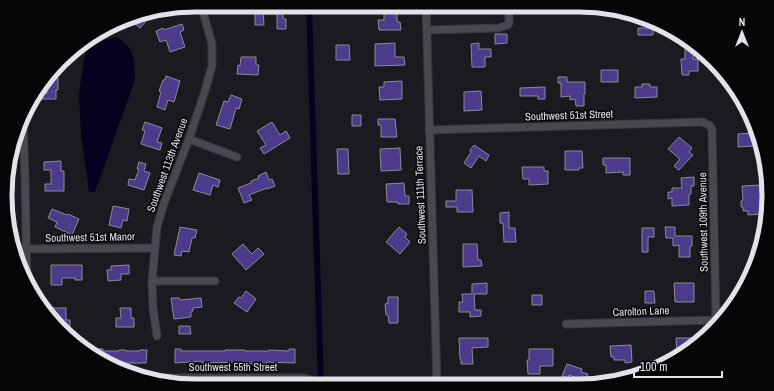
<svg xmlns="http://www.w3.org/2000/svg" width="774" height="391" font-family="'Archivo Narrow',sans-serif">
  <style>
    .water { fill: #07001f }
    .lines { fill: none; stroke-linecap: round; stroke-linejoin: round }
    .canal { stroke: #07001f; stroke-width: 6 }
    .building { fill: #4b3b8a; stroke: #8b8b94 }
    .minor-casing { stroke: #37363c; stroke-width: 9 }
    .minor { stroke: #484850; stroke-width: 7 }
    .labels { text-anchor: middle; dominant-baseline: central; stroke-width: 3; stroke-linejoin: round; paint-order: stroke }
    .street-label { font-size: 11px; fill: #e3e2e8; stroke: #060608 }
    .rim { fill: none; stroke: #e3e2e8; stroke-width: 5 }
  </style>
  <rect width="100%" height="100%" fill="#1a1a21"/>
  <path class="water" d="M116 37 123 41 131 50 134 60 135 80 95 192H89L81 134 79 94 84 61 87 45Z"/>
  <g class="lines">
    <path class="canal" d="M309 5 321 385"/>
  </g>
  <path class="building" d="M222 5H242L228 14Z
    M264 5H283V19H286V29H277V14H264Z
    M397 10V22H400L401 30H379L378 20H384V11Z
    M255 11H263L264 25H255Z
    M140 14 147 20 140 28 132 21 135 19 130 17 134 15Z
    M182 24 184 30 180 32 185 47 170 52 166 40 160 42 156 31 163 28 164 30Z
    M638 28H653V35H638Z
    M495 34H507V43L495 44Z
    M685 42 694 48 693 59H698V71H689V75H682L681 59H685Z
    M395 43V57H404L405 65 375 66V44Z
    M479 43V49H491V57H485V67H472L471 44Z
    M336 45H349L350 60H336Z
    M241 57H256V65H259L258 75 237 74 238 65 240 66Z
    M601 70H618V82H601Z
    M166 76 180 81 174 102 168 100 165 110 157 107 161 92 159 91 163 80H165Z
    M558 77H567V82H585V94H584V106H576L575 99 570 100V96L561 97V83H558Z
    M48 78H58V90H56V99H42V93H47V80Z
    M402 81V99L380 100 379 87H384V82Z
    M642 84H650V87H657V97L635 98V87H642Z
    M545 87V99H538V96H520V88Z
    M481 91 482 110 464 111V92Z
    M231 95 242 99 239 109 236 108 230 129 216 125 224 101 228 102Z
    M352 115H361V126H352Z
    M378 119H395L397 137H381V125H378Z
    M145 122 162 128 157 142 162 143 160 150 141 144 145 131 142 130Z
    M272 122 280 135 286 131 290 138 264 154 260 148 266 145 257 131Z
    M752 133 753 146 738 147V134Z
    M679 137 692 148 689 152 693 155 679 170 674 166 680 159 668 149Z
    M474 145 489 155 486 161 479 156 471 168 464 163 471 152 470 150Z
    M400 148 401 170 381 171 380 149Z
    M337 149H348L349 174H338Z
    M565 151H582L583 168H579V170H565Z
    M603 158H630V175H623V172L606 173V165H603Z
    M61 161V171H64V191H45V184H51V170H44V162Z
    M139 162 146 164 144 171 150 173 144 190 128 185 129 179 135 180 139 169H137Z
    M522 167H544V171H548V184L529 185V179H523Z
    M266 172 269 180 272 179 275 186 267 189V188L249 195 252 200 244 203 238 188 251 183V181L259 178 258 176Z
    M199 173 220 180 218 187 213 185 210 195 193 190Z
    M694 177V186H691V194H689V205L672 206V198L668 199V192H672V188H682L681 178Z
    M404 183 405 196H409V204H398V202H387L386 184Z
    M760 185V195H762V200H761L762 214 748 215V211H743V207H741V201L743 200 742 186Z
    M456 190H472L473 212H457V207H446V201H456Z
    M113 206 129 209 127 221 123 220 121 228 109 225Z
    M52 209 67 215 68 214 79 219 72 235 55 227 57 222 48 218Z
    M509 212V228H515L516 242H504L503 223H500V213Z
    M180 227 197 230 195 238H192L189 252 182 251 181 256 174 255Z
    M399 227 407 234 405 237 410 242 400 254 386 242Z
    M665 227H675V236H692V246H690V257H679V245L673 246V238H666Z
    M642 228H654V237H648V252H642Z
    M243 244 252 254 258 248 264 254 246 270 232 254Z
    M463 244H477L478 260H481L482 266 463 267Z
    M51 265H82V280H75V278H62V285H51Z
    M129 265V274H121V280L108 281 107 270H111V266Z
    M487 283V294H474L475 310H481V316L470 317V312H459V302H463L462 294H472V284Z
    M674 283H694V302H675Z
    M246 291 256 299 247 312 234 303 239 297 241 298Z
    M645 291H654L655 303H645Z
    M532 295H542V305H532Z
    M388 297H398V323H389L388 315H386L385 304 388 303Z
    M171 298H179L180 300 201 298 202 307 193 308V311L191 312V317L174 319Z
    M53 308H66V320H70V326H59L52 321 50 317H53Z
    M120 308H131V318H134V327H116V318H121Z
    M179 326H190L191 334H179Z
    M459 338H488V347L472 348 473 364H461V359H460Z
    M676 338H696V345L694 347 677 356Z
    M631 345 632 362 625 363V360H614V357H611L610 346Z
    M88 349H103V351H119V350H126V351H139L140 350H147L146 363H107Z
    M175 349H181V351H225V350H245V351H269V350L289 351V349H295V363L266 362V364H248V362L202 363V361L175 363Z
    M529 349H553V366H540V374H528L527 360H529Z
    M567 364 582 369 581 372 588 374 585 381 569 375 568 378 562 376Z"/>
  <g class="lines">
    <defs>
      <path id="minor" d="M426 5 437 385
        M427 30 499 28 508 25 509 22V5
        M23 121 25 176 27 280
        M429 130 702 122 709 125 712 129 716 320
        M189 139 237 157
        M26 249 155 248
        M152 281H215
        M566 324 716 320
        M157 336 153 308 152 281 155 248 157 227 164 203 189 139 204 94 212 66V44L201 5
        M156 378H304L310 380 314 385"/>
    </defs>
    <use href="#minor" class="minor-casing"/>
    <use href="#minor" class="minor"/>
  </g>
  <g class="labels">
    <g class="street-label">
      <text transform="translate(569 115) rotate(-2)">Southwest 51st Street</text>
      <text transform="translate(167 165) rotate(-70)">Southwest 113th Avenue</text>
      <text transform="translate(420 195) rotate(-92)">Southwest 111th Terrace</text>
      <text transform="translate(703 222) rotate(-91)">Southwest 109th Avenue</text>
      <text transform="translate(90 237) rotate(-1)">Southwest 51st Manor</text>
      <text transform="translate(641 311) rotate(-2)">Carolton Lane</text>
      <text x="233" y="367">Southwest 55th Street</text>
    </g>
  </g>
  <path d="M0 0H774V391H0ZM195 12H579A183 183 0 0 1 762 195V196A183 183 0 0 1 579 379H195A183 183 0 0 1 12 196V195A183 183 0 0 1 195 12Z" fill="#060608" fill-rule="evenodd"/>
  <path class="rim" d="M195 12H579A183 183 0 0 1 762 195V196A183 183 0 0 1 579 379H195A183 183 0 0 1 12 196V195A183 183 0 0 1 195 12Z"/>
  <g transform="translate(742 32)" stroke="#060608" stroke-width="3" paint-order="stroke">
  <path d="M0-3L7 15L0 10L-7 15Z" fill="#e3e2e8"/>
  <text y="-6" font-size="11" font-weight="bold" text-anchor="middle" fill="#e3e2e8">N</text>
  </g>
  <path d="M634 371v6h88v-6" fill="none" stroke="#e3e2e8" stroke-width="2"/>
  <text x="640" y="371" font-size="12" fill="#e3e2e8" stroke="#060608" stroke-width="3" paint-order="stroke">100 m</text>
</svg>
